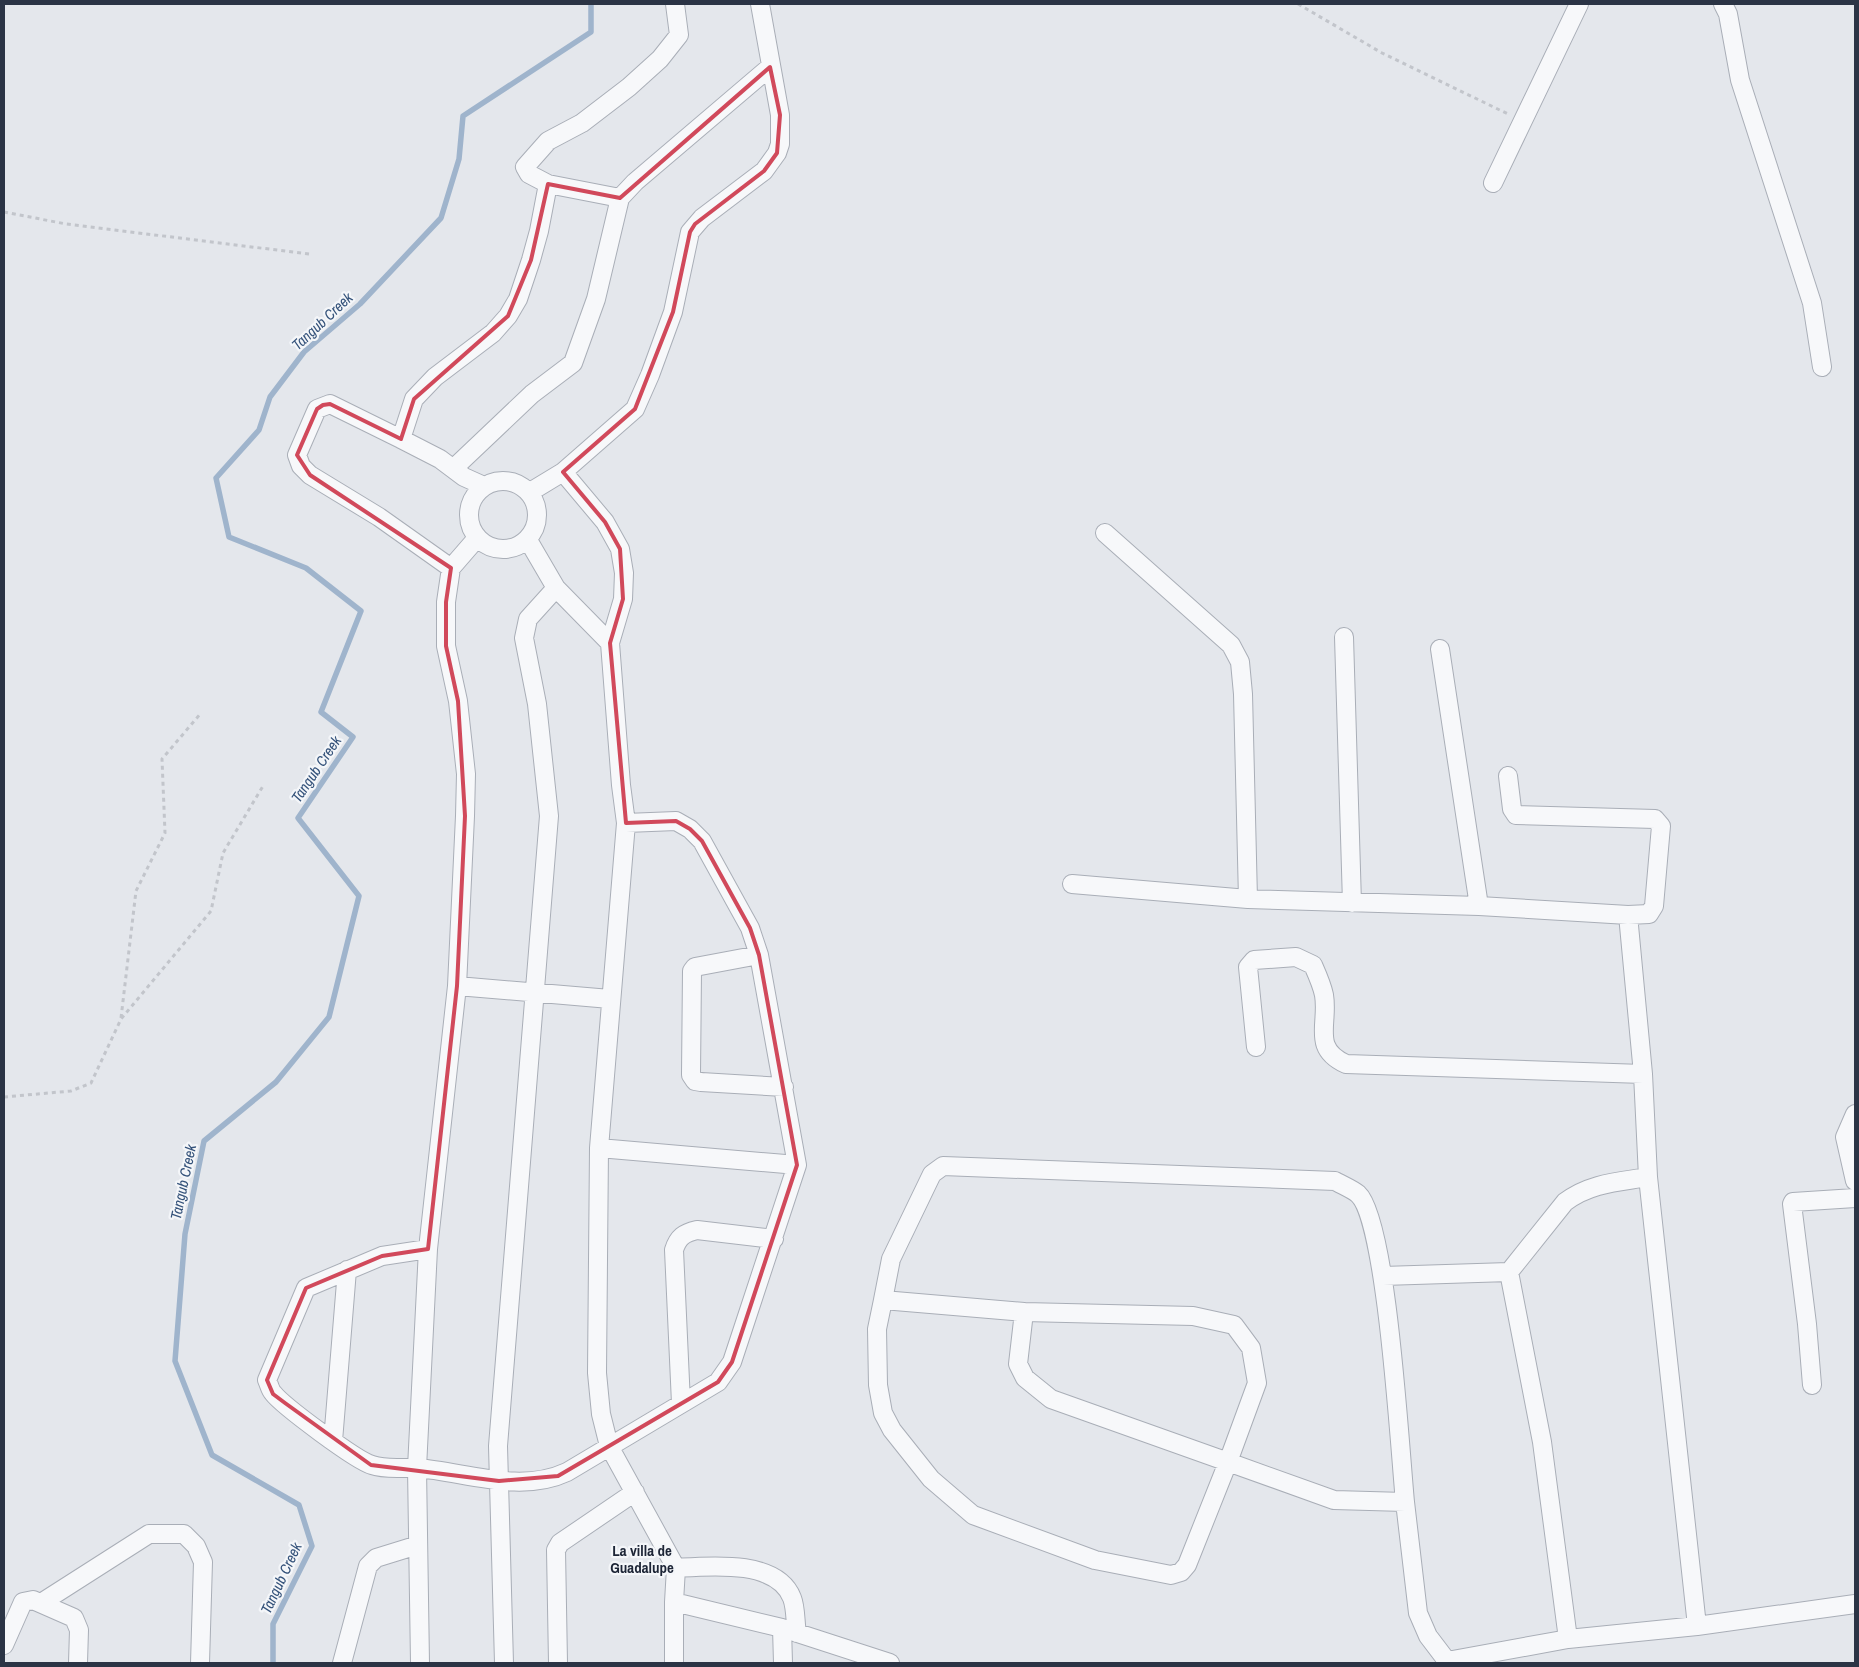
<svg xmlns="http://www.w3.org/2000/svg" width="1859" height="1667" font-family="'Archivo Narrow',sans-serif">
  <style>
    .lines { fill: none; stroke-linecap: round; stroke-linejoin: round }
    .stream { stroke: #9fb4cc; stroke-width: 5.5 }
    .street-casing { stroke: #a9aeb7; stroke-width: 20 }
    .path { stroke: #c2c5cb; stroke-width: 3; stroke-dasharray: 4 4; stroke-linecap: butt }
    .street { stroke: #f7f8fa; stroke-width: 18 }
    .marked { fill: none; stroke: #d1495b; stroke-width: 4; stroke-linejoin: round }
    .labels { text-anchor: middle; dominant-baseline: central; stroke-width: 4.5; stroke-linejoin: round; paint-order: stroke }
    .water-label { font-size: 15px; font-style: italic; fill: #34527a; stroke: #f4f6f9 }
    .neighbourhood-label { font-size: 15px; font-weight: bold; fill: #1d2536; stroke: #f4f6f9 }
  </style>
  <rect width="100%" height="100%" fill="#e4e7ec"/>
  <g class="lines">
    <path class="stream" d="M273 1663V1624L312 1546 299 1505 212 1455 175 1361 185 1234 204 1141 276 1082 329 1017 359 896 298 818 353 737 321 712 361 611 306 568 229 537 216 478 259 430 270 397 304 352 360 304 441 218 459 159 463 116 591 32V4"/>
    <defs>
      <path id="street" d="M1723 4 1728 14 1740 80 1812 303 1822 367
        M1493 183 1579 4
        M548 184 620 198
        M401 439 330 404 317 409 297 455 301 466 310 475 379 517 451 568
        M454 468 532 394 573 363 596 299 620 198 635 182 770 67
        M563 472 605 522 620 549 624 573 623 599 610 643 621 785 626 823 599 1148 597 1373 601 1414 609 1446 676 1568 674 1602 782 1628
        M469 515a34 34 0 1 1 68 0a34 34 0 1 1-68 0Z
        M484 486 464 477 440 459 401 439 414 399 435 377 493 333 508 316 518 299 531 260 539 231 548 184 529 174 525 167 548 141 582 123 629 87 660 59 679 35 675 4
        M530 492 563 472 635 409 650 375 673 312 690 232 702 218 764 171 777 153 780 144V115L760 4
        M1105 533 1231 645 1240 662 1243 694 1248 899
        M528 540 556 588 610 643
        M1344 637 1352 903
        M1440 649 1479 906
        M1508 776 1512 809 1516 815 1655 819 1661 826 1654 906 1649 914 1628 915
        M1072 884 1248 899 1479 906 1628 915 1643 1074 1648 1177 1697 1626 1855 1604
        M759 955 695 967 692 971 691 1075 695 1081 701 1082 784 1087
        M457 986 610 999
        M1256 1047 1248 967 1254 960 1296 957 1313 965C1317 974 1322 985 1324 995 1329 1024 1311 1048 1346 1064L1643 1074
        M1855 1114 1845 1137 1855 1181
        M599 1148 797 1165
        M943 1166 1335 1181C1342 1185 1352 1189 1358 1194 1387 1220 1400 1452 1405 1502L1334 1500 1228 1462 1257 1383 1251 1348 1234 1325 1193 1316 1024 1312 883 1300 891 1259 932 1174Z
        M428 1249 382 1256 306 1288 267 1380C269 1384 270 1390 273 1393 283 1406 357 1461 372 1465 386 1470 402 1467 417 1468 466 1472 520 1494 567 1472L718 1382 732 1362 797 1165 759 955 750 928 702 841 690 829 676 821 626 823
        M1383 1276 1509 1272
        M883 1300 877 1329 878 1385 883 1413 892 1430 931 1479 973 1515 1095 1560 1171 1575 1181 1572 1187 1565 1228 1462 1051 1399 1025 1378 1018 1364 1024 1312
        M1812 1385 1807 1324 1792 1204 1793 1202 1855 1198
        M681 1403 674 1250C678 1237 684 1233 697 1230L774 1239
        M333 1441 347 1270
        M1405 1502 1418 1613 1428 1636 1447 1661
        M676 1568C709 1566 777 1559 792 1598 796 1608 795 1622 797 1633
        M674 1602V1663
        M41 1603 149 1534H184L196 1546 203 1562 200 1663
        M1568 1639 1542 1442 1509 1272 1565 1202C1590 1183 1618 1182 1648 1177
        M4 1645 23 1602 33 1600 74 1618 79 1630 78 1663
        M342 1663 368 1566 376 1558 418 1545
        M420 1663 417 1468 428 1249 457 986 465 816 466 774 458 701 446 646V602L451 568 477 538
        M504 1663 498 1446 549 816 537 704 524 638 528 619 556 588
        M558 1663 556 1550 560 1543 635 1492
        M783 1663 782 1628 890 1663
        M1445 1663 1447 1661 1568 1639 1697 1626"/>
    </defs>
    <use href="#street" class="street-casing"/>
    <path class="path" d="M1298 4 1382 53 1508 114
      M4 212 66 224 309 254
      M121 1018 136 891 165 833 162 759 201 713
      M4 1097 71 1091 91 1083 121 1019 211 911 223 853 263 786"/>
    <use href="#street" class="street"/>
  </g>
  <path class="marked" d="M770 67 780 115 777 153 764 171 695 224 690 232 673 312 635 409 563 472 605 522 620 549 623 599 610 643 626 823 676 821 690 829 702 841 750 928 759 955 797 1165 732 1362 718 1382 558 1476 499 1481 371 1465 285 1403 273 1394 267 1380 306 1288 382 1256 428 1249 457 986 465 816 458 701 446 646V602L451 568 310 475 297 455 317 409 323 405 330 404 401 439 414 399 508 316 531 260 548 184 620 198Z"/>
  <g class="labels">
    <g class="water-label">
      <text transform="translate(322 321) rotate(-43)">Tangub Creek</text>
      <text transform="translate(316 769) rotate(-56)">Tangub Creek</text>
      <text transform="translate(183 1182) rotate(-78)">Tangub Creek</text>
      <text transform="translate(281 1578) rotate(-65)">Tangub Creek</text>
    </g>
    <g class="neighbourhood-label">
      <text x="642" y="1550">La villa de<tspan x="642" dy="17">Guadalupe</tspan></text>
    </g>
  </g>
  <rect width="1859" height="1667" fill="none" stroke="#2b3445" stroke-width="10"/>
</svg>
